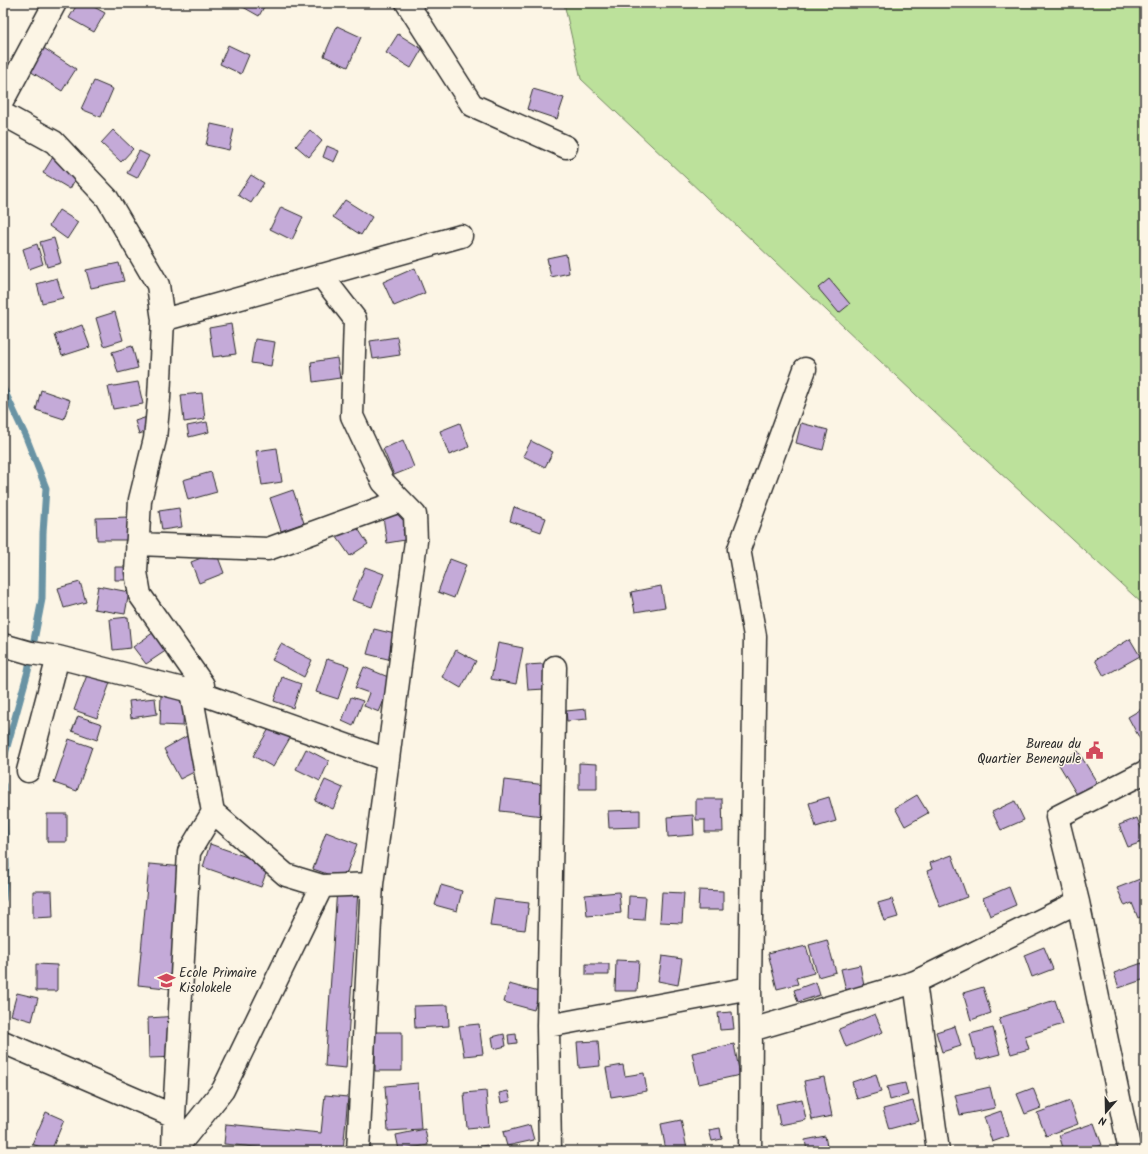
<svg xmlns="http://www.w3.org/2000/svg" width="1148" height="1154" font-family="Kalam,sans-serif">
  <style>
    .green { fill: #bce19b; stroke: #748663 }
    .lines { fill: none; stroke-linecap: round; stroke-linejoin: round }
    .stream { stroke: #6993a4; stroke-width: 7 }
    .building { fill: #c4aad8; stroke: #2b2b2b }
    .minor-casing { stroke: #2b2b2b; stroke-width: 25 }
    .minor { stroke: #fcf5e5; stroke-width: 22 }
    .labels { text-anchor: middle; dominant-baseline: central; stroke-width: 3; stroke-linejoin: round; paint-order: stroke }
    .poi-label { font-size: 13px; fill: #2b2b2b; stroke: #fcf5e5; text-anchor: end }
  </style>
  <rect width="100%" height="100%" fill="#fcf5e5"/>
  <filter id="ink" filterUnits="userSpaceOnUse"><feTurbulence type="fractalNoise" baseFrequency=".025" numOctaves="2"/><feDisplacementMap in="SourceGraphic" scale="8" xChannelSelector="R" yChannelSelector="G"/><feConvolveMatrix kernelMatrix="1 2 1 2 8 2 1 2 1" color-interpolation-filters="sRGB"/></filter>
  <g filter="url(#ink)">
    <path class="green" d="M564 3H1145V606L949 426 581 79Z"/>
    <g class="lines">
      <path class="stream" d="M3 388 26 437 46 488 43 533 42 599 28 671 3 761
        M3 785 6 866 3 899"/>
    </g>
    <path class="building" d="M78 3H87L105 13 94 32 69 18Z
      M236 3H266L259 16Z
      M337 26 361 37 348 67 324 56Z
      M398 34 422 49 411 68 386 53Z
      M39 45 76 69 62 91 25 68Z
      M228 45 249 55 241 74 220 64Z
      M94 81 113 89 101 117 81 109Z
      M533 89 564 98 557 119 527 109Z
      M211 124 234 129 229 150 206 145Z
      M113 130 133 149 121 162 101 143Z
      M310 130 322 141 309 157 296 146Z
      M327 146 339 151 334 162 323 157Z
      M139 151 149 156 137 178 127 173Z
      M53 157 79 172 70 189 43 173Z
      M251 175 264 183 251 203 238 195Z
      M345 200 372 217 361 235 333 217Z
      M281 207 303 217 292 240 270 229Z
      M59 210 78 222 67 239 49 226Z
      M54 238 61 263 47 267 40 242Z
      M37 244 43 264 29 269 23 249Z
      M566 254 569 273 551 277 547 258Z
      M119 263 124 281 91 288 86 270Z
      M415 268 425 293 394 306 383 282Z
      M57 278 63 298 42 303 37 284Z
      M829 279 850 304 839 313 818 288Z
      M115 312 123 340 104 346 96 318Z
      M231 324 236 354 213 357 209 328Z
      M82 325 90 347 62 356 55 335Z
      M397 337 400 355 373 359 370 341Z
      M255 339 275 342 271 366 251 363Z
      M132 346 138 368 118 373 112 352Z
      M337 358 340 378 313 382 311 362Z
      M138 382 143 404 113 409 108 387Z
      M41 390 70 400 64 419 36 410Z
      M202 393 205 419 184 422 181 395Z
      M150 416 155 429 139 434 135 421Z
      M207 422 209 432 189 437 187 426Z
      M460 423 469 447 449 455 440 431Z
      M801 423 828 430 823 450 796 443Z
      M403 440 414 467 394 475 383 449Z
      M531 441 553 452 545 467 523 456Z
      M277 448 282 482 262 485 256 451Z
      M211 472 217 492 188 500 183 480Z
      M293 490 304 523 281 531 270 498Z
      M514 507 546 518 541 532 510 521Z
      M179 508 182 527 162 530 159 511Z
      M401 514 402 519 409 518 411 528 403 529 405 540 387 543 383 517Z
      M128 517V540H97L96 518Z
      M353 521 368 544 350 556 334 533Z
      M216 552 224 573 199 583 191 562Z
      M450 559 466 565 454 598 438 592Z
      M115 567H125V580H115Z
      M365 567 384 574 372 607 352 600Z
      M80 582 86 602 64 608 58 588Z
      M98 586 129 592 125 614 94 609Z
      M661 586 665 607 635 612 631 592Z
      M128 617 131 648 113 650 110 619Z
      M374 629 403 636 396 661 367 654Z
      M154 632 167 650 146 664 133 647Z
      M1130 639 1140 656 1104 676 1095 660Z
      M498 643 523 648 516 684 491 679Z
      M281 644 312 660 304 677 272 660Z
      M456 650 476 661 461 688 442 677Z
      M327 659 349 666 338 699 316 692Z
      M543 664 545 689 528 690 526 665Z
      M364 667 393 679 379 712 364 706 369 693 355 688Z
      M87 675 110 683 97 718 74 710Z
      M282 677 301 684 293 708 274 701Z
      M161 695 184 696 183 726 160 725Z
      M351 697 363 701 353 726 342 721Z
      M155 698 157 714 131 718 129 701Z
      M1145 707V739L1141 741 1128 717Z
      M586 709 587 719 567 721 566 711Z
      M78 716 102 724 97 740 72 731Z
      M270 727 290 738 273 767 253 756Z
      M187 736 204 767 180 779 164 749Z
      M69 739 92 747 77 791 54 783Z
      M306 749 329 761 320 781 296 769Z
      M1078 751 1099 786 1079 798 1058 763Z
      M579 763 597 764V789H579Z
      M325 780 343 788 333 809 315 801Z
      M504 780 546 785 543 816 500 811Z
      M917 795 928 813 905 826 895 808Z
      M829 797 836 821 816 827 809 803Z
      M696 799H722L723 832H705V820H696Z
      M1015 801 1024 820 1001 830 992 812Z
      M640 810V827L609 828 608 811Z
      M47 814H67V842H47Z
      M693 815 694 835 668 837 667 817Z
      M1137 818 1145 838V841L1128 847 1119 825Z
      M326 832 357 844 344 880 313 869Z
      M210 844 269 865 261 887 203 867Z
      M952 855 967 897 940 907 927 871 932 869 930 863Z
      M149 864 185 867 175 989 138 985Z
      M1145 877V915L1138 918 1132 903 1125 906 1117 888Z
      M441 885 462 891 457 911 435 905Z
      M1009 887 1016 905 990 916 983 898Z
      M337 888 358 890 346 1068 325 1066Z
      M699 890 723 891V910H698Z
      M33 891H52L53 917 33 918Z
      M619 892 621 913 587 916 585 895Z
      M662 892 684 893 682 923 660 922Z
      M629 896 646 897 644 920 628 919Z
      M494 899 529 903 525 930 490 926Z
      M892 899 898 917 884 921 878 903Z
      M827 940 836 972 818 977 809 945Z
      M806 946 814 973 796 978 798 984 777 989 768 953 789 948V950Z
      M1044 947 1053 969 1032 977 1024 955Z
      M662 956 682 959 678 985 658 981Z
      M616 960 639 961 637 991H615Z
      M1142 963 1145 970V979L1119 988 1114 973Z
      M36 964 57 965V991H36Z
      M586 964H609V975H586Z
      M860 965 864 986 846 990 841 969Z
      M816 982 820 995 798 1002 794 990Z
      M509 984 539 992 534 1010 504 1002Z
      M983 987 991 1013 971 1020 963 993Z
      M17 993 38 998 32 1021 11 1015Z
      M1055 1000 1063 1024 1025 1036 1029 1049 1011 1054 999 1018Z
      M448 1005 449 1026 415 1028 414 1006Z
      M732 1012 734 1029 720 1030 718 1013Z
      M875 1014 883 1032 846 1047 839 1029Z
      M178 1016 180 1057 149 1058 148 1018Z
      M479 1024 483 1054 464 1056 459 1026Z
      M955 1026 961 1046 942 1052 936 1032Z
      M993 1028 1000 1054 977 1060 970 1034Z
      M375 1032H402V1071H375Z
      M504 1034 506 1046 494 1049 492 1037Z
      M516 1034 517 1043 509 1044 508 1035Z
      M598 1041 600 1066 579 1068 577 1042Z
      M734 1044 740 1075 699 1084 692 1053Z
      M623 1065 625 1076 644 1073 647 1091 611 1097 606 1068Z
      M876 1074 881 1092 857 1099 852 1082Z
      M824 1077 832 1116 812 1120 804 1081Z
      M418 1083 421 1129 388 1131 385 1086Z
      M905 1083 908 1095 890 1100 887 1087Z
      M990 1087 995 1108 960 1115 955 1095Z
      M1033 1088 1041 1108 1025 1114 1017 1094Z
      M486 1091 489 1126 467 1128 464 1093Z
      M508 1091 511 1101 501 1103 499 1093Z
      M325 1095 348 1097 343 1151H298L224 1144 226 1124 321 1133Z
      M802 1099 806 1120 780 1125 776 1104Z
      M913 1101 919 1121 889 1129 883 1109Z
      M1070 1101 1078 1124 1046 1136 1037 1113Z
      M1001 1111 1009 1136 992 1142 984 1117Z
      M46 1112 64 1120 51 1151 32 1144Z
      M681 1120 687 1149 666 1151 661 1124Z
      M1094 1123 1102 1145 1084 1151H1064L1059 1135Z
      M530 1125 534 1140 507 1146 503 1132Z
      M720 1128 722 1139 712 1141 709 1130Z
      M425 1129 428 1145 399 1150 396 1135Z
      M825 1136 828 1151H807L805 1140Z
      M487 1145 488 1151H460V1150Z"/>
    <g class="lines">
      <defs>
        <path id="minor" d="M407 3 472 105 566 147
          M3 100 55 3
          M3 114 54 142 107 198 158 285 163 320 159 398 155 439 140 500 136 572 140 595 203 685 202 694
          M321 275 355 319 352 416 383 482 415 515 416 541 372 884 358 1151
          M163 320 461 236
          M137 544 268 549 400 501
          M3 645 31 653 58 657 202 694 388 760
          M191 693 213 812 286 875 322 886 372 884
          M28 771 58 657
          M915 982 938 1151
          M548 1026 750 988
          M751 1030 915 982 1078 902
          M3 1042 174 1116
          M173 1151 174 1116 189 852 213 812
          M174 1151 223 1090 322 886
          M550 1151 548 1026 555 667
          M750 1151 751 1030 750 988 755 636 739 549 805 369
          M1130 1151 1078 902 1057 817 1145 772"/>
      </defs>
      <use href="#minor" class="minor-casing"/>
      <use href="#minor" class="minor"/>
    </g>
  </g>
  <defs>
    <symbol id="civic-bare" viewBox="-9 -9 18 18"><path d="M-.6-6.5H3V-4.5H.6V-3L4-1V1h2V6H-6V1h2V-1L-.6-3ZM-1.2 2.5V6h2.4V2.5Z" fill="#d1495b" stroke="#fcf5e5" stroke-width="2.5" paint-order="stroke"/></symbol>
    <symbol id="school-bare" viewBox="-9 -9 18 18"><path d="M0-5L7-2L0 1L-7-2ZM-4 1L0 2.5L4 1V4Q0 6-4 4Z" fill="#d1495b" stroke="#fcf5e5" stroke-width="2.5" paint-order="stroke"/></symbol>
  </defs>
  <g fill-rule="evenodd">
    <use href="#civic-bare" x="1082" y="738" width="25" height="25"/>
    <use href="#school-bare" x="154" y="968" width="25" height="25"/>
  </g>
  <g class="labels">
    <g class="poi-label">
      <text x="1081" y="744">Bureau du<tspan x="1081" dy="15">Quartier Benengule</tspan></text>
      <text x="179" y="973" text-anchor="start">Ecole Primaire<tspan x="179" dy="15">Kisolokele</tspan></text>
    </g>
  </g>
  <rect width="1148" height="1154" fill="none" stroke="#fcf5e5" stroke-width="16"/>
  <rect x="8" y="8" width="1132" height="1138" fill="none" stroke="#2b2b2b" stroke-width="1.5" filter="url(#ink)"/>
  <g transform="translate(1106 1112) rotate(200)" stroke="#fcf5e5" stroke-width="3" paint-order="stroke">
  <path d="M0-3L7 15L0 10L-7 15Z" fill="#2b2b2b"/>
  <text y="-6" font-size="11" font-weight="bold" text-anchor="middle" fill="#2b2b2b">N</text>
  </g>
</svg>
